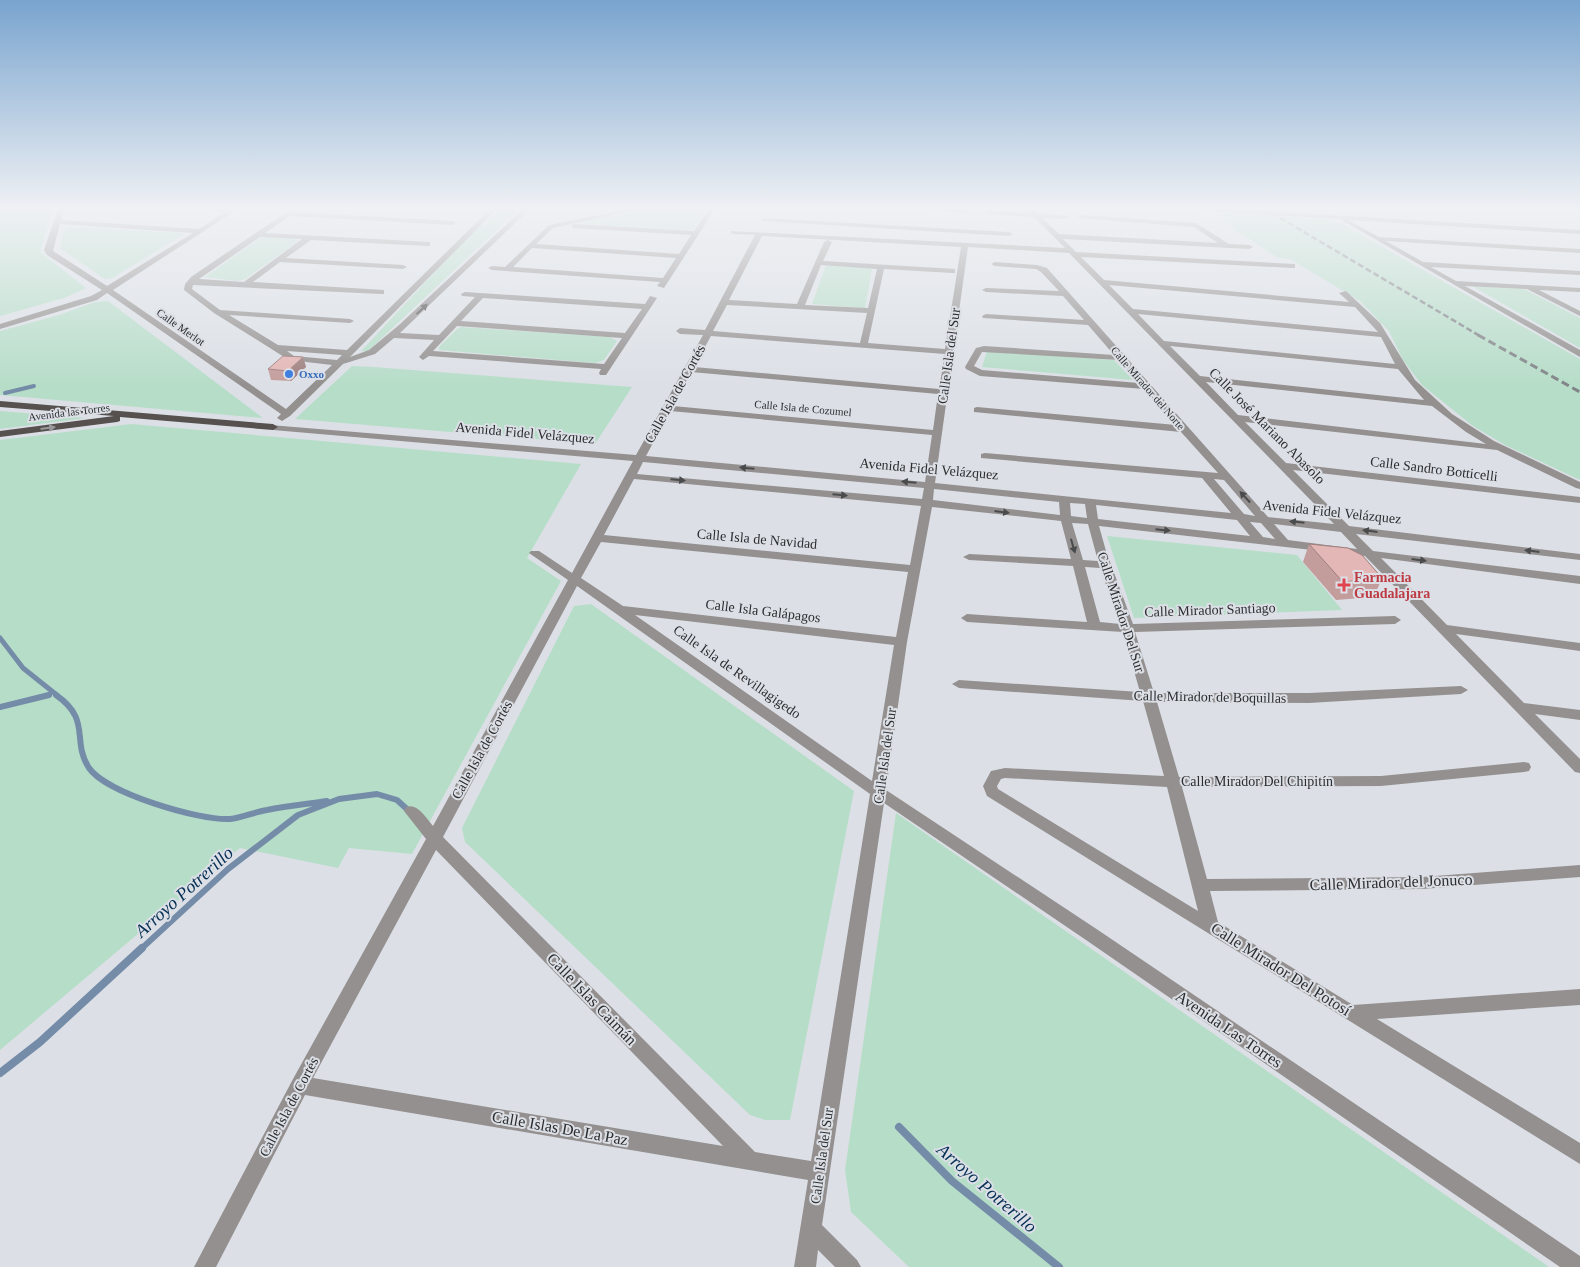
<svg xmlns="http://www.w3.org/2000/svg" width="1580" height="1267" font-family="Georgia,serif">
  <style>
    .green { fill: #b6ddc8 }
    .lines { fill: none; stroke-linecap: round; stroke-linejoin: round }
    .stream-far3 { stroke: #748ca8; stroke-width: 4 }
    .stream-far2 { stroke: #748ca8; stroke-width: 5 }
    .stream-far1 { stroke: #748ca8; stroke-width: 6 }
    .stream { stroke: #748ca8; stroke-width: 8 }
    .minor { fill: #949090; fill-rule: evenodd }
    .major { fill: #56504f; fill-rule: evenodd }
    .rail-far1 { stroke: #808387; stroke-width: 2.5; stroke-dasharray: 6 3; stroke-linecap: butt }
    .rail { stroke: #808387; stroke-width: 3; stroke-dasharray: 8 4; stroke-linecap: butt }
    .wall { fill: #c39d9c }
    .shaded-wall { fill: #9f807f }
    .building { fill: #e3b7b5; stroke: #9f807f }
    .oneway { fill: #4a4b4c }
    .oneway2 { fill: #99989a }
    .shop-dot { fill: #3f7fe0; stroke: #dce0e6; stroke-width: 2 }
    .health-dot { fill: #e0444e; stroke: #dce0e6; stroke-width: 2 }
    .labels { text-anchor: middle; dominant-baseline: central; stroke-width: 4; stroke-linejoin: round; paint-order: stroke }
    .far-street-label { font-size: 11px; fill: #2b2d2f; stroke: #dce0e6 }
    .far-shop-label { font-size: 11px; font-weight: bold; fill: #366cbe; stroke: #dce0e6; text-anchor: start }
    .street-label { font-size: 14px; fill: #2b2d2f; stroke: #dce0e6 }
    .health-label { font-size: 14px; font-weight: bold; fill: #be3a42; stroke: #dce0e6; text-anchor: start }
    .near-street-label { font-size: 16px; fill: #2b2d2f; stroke: #dce0e6 }
    .near-water-label { font-size: 18px; font-style: italic; fill: #052e54; stroke: #dce0e6 }
  </style>
  <rect width="100%" height="100%" fill="#dce0e6"/>
  <path class="green" d="M0 209H52L40 252 86 288 64 298 0 316Z
    M502 209H516L517 211 368 351H361L466 239Z
    M651 209H706L693 229 688 230 586 224 583 222Z
    M1227 213 1318 219 1340 223 1580 359V480L1505 445 1473 426 1422 385 1403 360 1389 331 1360 301 1290 259 1278 258 1224 222 1231 221 1222 215Z
    M69 227 181 233 183 235 112 278 105 279 60 248 65 228Z
    M269 237 294 239 298 241 245 279 237 281 205 277 259 239Z
    M826 265 872 268 865 308 812 304Z
    M1472 286 1524 289 1580 318V348Z
    M108 301 263 418 0 395V331L59 315 95 302Z
    M461 327 610 337 617 341 604 360 595 363 439 350V347L457 329Z
    M987 351 1114 360 1133 380 982 367Z
    M352 366 373 367 632 387 595 444 295 419Z
    M0 411 85 418H86L0 429Z
    M131 424 581 464 527 558 561 581 412 854 349 848 338 868 240 848 0 1050V440Z
    M1107 536 1297 555 1342 610 1134 618Z
    M591 604 854 791 790 1120H765L750 1115 465 842 462 828 574 606Z
    M896 813 1549 1267H909L851 1212 845 1170Z"/>
  <g class="lines">
    <path class="stream-far3" d="M5 393 34 386"/>
    <path class="stream-far2" d="M0 638 23 668 58 696
      M44 696 49 695"/>
    <path class="stream-far1" d="M56 695C92 720 71 740 89 768 106 793 200 821 230 819 242 818 254 812 267 810 287 806 307 804 327 801
      M0 707 49 695
      M141 949 228 869 298 815 339 799 377 794 397 800 409 811"/>
    <path class="stream" d="M0 1073 40 1042 142 948
      M899 1127 952 1181 1059 1267"/>
    <path class="minor" d="M58 209H64L61 220 199 229 225 212 201 209H238L113 290 286 409 332 365 289 360 214 313 184 290 185 284 191 277 291 209H299L296 212 453 221 456 223 453 225 290 216 265 233 430 242V246H427L311 240 286 258 403 265 407 267 403 269 280 262 253 282 384 290V294H381L193 285 192 289 220 310 350 319 354 321 350 323 229 315 278 345 347 350 490 209H497L350 357 369 350 399 325 523 209H530L400 333 439 335 475 297 462 296 461 294 465 292 645 304 650 296 657 298 606 375H600L599 373 601 369 429 356 423 360 419 357 434 340 394 338 375 354 343 364 290 416 282 421 277 418 281 414 107 293 97 300 0 329V324L91 296 102 290 47 255 44 250ZM60 224 193 233 107 286 53 251ZM260 237 302 239 244 282 199 279ZM483 298 642 309 625 333 461 321ZM457 326 622 338 604 364 433 351ZM287 351 342 355 337 360 294 356Z
      M628 209H642L553 228 536 244 679 254 691 235 574 228 571 226 574 224 694 231 709 209H715L664 288 657 286 660 282 492 270 488 268 492 266 505 267 549 225ZM532 248 676 258 663 278 513 267Z
      M932 209H968L971 211 968 213 935 211Z
      M1027 209H1034L1038 213 1068 216 1069 217 1066 219 1042 218 1059 234 1218 243 1194 227 1079 218 1078 217 1081 215 1196 223 1229 244 1249 245 1253 247 1249 249 1063 239 1076 252 1295 264V268H1292L1081 257 1104 280 1349 302 1339 293 1346 291 1380 323 1415 380 1452 414 1494 441 1580 482V489L1576 488 1497 450 1245 422 1286 463 1580 497V503L1293 470 1349 526 1580 554V560L1356 534 1373 551 1580 576V584L1381 558 1447 625 1580 643V651L1456 634 1524 703 1580 710V720L1535 714 1580 759V773L1575 772 1365 556 1099 526 1106 551 1133 624 1395 616 1401 620 1395 624 1135 632 1154 693H1309L1461 686 1468 690 1461 694 1309 703 1157 702 1179 777 1381 776 1524 762 1529 763 1531 767 1529 771 1524 772 1381 786 1182 787 1207 879 1422 877 1580 865V877L1422 889 1210 891 1218 922 1353 1005 1580 989V1005L1377 1019 1580 1143V1164L987 796 983 786 991 771 1005 768 1164 776 1143 701 959 688 952 684 959 680 1140 692 1123 632 967 622 961 618 967 614 1087 622 1073 566 969 560 963 557 969 554 1071 559 1061 521 932 507 907 642 886 790 1098 930 1580 1256V1267H1560L1086 940 884 803 822 1225 857 1260 861 1267H835L818 1250 816 1267H794L808 1180 305 1095 216 1267H194L293 1079 426 839 404 811 406 807C418 803 425 817 433 826L568 580 529 553 531 551H539L572 573 633 461 273 430 268 427 270 425 636 455 703 335 680 334 676 331 680 328 705 330 755 235 733 234 731 233V231L1065 248 1034 217 988 214 985 212 988 210 1030 213ZM762 236 961 247 945 349 868 343 884 269 952 273H955V269L823 261 832 242 828 240 824 242 797 304 729 300ZM968 247 1069 253 1334 524 1268 517 1047 268 1037 265 995 262 991 264 995 266 1036 269 1041 272 1059 291 986 288 982 290 986 292 1063 296 1084 320 986 314 982 316 983 318 1088 325 1114 355 984 346 976 348 965 367 966 369 980 376 1144 389 1176 425 977 407 974 408V412L1181 432 1218 473 985 453 981 454V458L1202 478 1231 513 935 483ZM821 265 877 269 868 308 805 305ZM1109 285 1355 307 1378 332 1133 309ZM727 305 867 313 860 343 713 331ZM1138 314 1381 337 1395 364 1164 341ZM711 336 945 354 939 389 694 367ZM1170 346 1398 369 1424 400 1200 376ZM982 352 1119 360 1139 383 982 370 974 366ZM691 372 938 394 933 430 673 406ZM1206 382 1432 406 1466 432 1486 444 1238 415ZM670 411 932 435 925 482 646 456ZM643 462 924 488 922 499 637 474ZM634 479 921 506 910 565 604 535ZM1214 479 1224 480 1255 516 1244 514ZM934 489 1059 502 1060 515 933 500ZM1070 503 1085 504 1087 518 1071 516ZM1096 505 1237 520 1250 536 1098 519ZM1250 522 1261 523 1275 539 1263 537ZM1072 523 1088 524 1098 561 1083 560ZM1274 524 1341 532 1357 549 1288 540ZM601 542 908 572 896 637 623 606 581 578ZM1085 567 1100 568 1120 624 1100 622ZM577 586 870 794 811 1161 755 1152 443 837ZM635 615 894 645 872 781ZM1005 778 1167 787 1198 911 998 789 997 786 1001 779ZM436 850 723 1146 313 1078Z
      M1198 209H1235L1580 230V234L1348 220 1379 237 1580 249V253L1386 241 1423 262 1580 271V275L1431 267 1456 281 1580 288V292L1539 290 1580 311V316L1527 289 1465 286 1580 350V357L1340 219 1201 211Z
      M764 218 1009 232 1013 234 1009 236 762 221 761 220Z"/>
    <path class="major" d="M0 401 273 424 278 427 273 430 120 417V421L117 422 0 437V431L114 416 0 407Z"/>
    <path class="rail-far1" d="M1265 209 1480 336"/>
    <path class="rail" d="M1478 335 1580 392"/>
  </g>
  <path class="wall" d="M303 357 306 367 291 381 271 380 268 369Z
    M1309 544 1382 578 1374 597 1336 600 1303 562Z"/>
  <path class="shaded-wall" d="M303 357 306 367 291 381 288 371Z"/>
  <path class="building" d="M283 356 303 357 288 371 268 369Z
    M1309 544 1348 548 1362 555 1382 578 1343 582Z"/>
  <defs><path id="oneway-solid" d="M-6-.8H1V-3.2L6.5 0L1 3.2V.8H-6Z" transform="scale(1.25)"/></defs>
  <g class="oneway">
    <use href="#oneway-solid" transform="translate(422 309) rotate(-43)"/>
    <use href="#oneway-solid" transform="translate(747 468) rotate(-175)"/>
    <use href="#oneway-solid" transform="translate(678 480) rotate(5)"/>
    <use href="#oneway-solid" transform="translate(909 482) rotate(-175)"/>
    <use href="#oneway-solid" transform="translate(840 495) rotate(5)"/>
    <use href="#oneway-solid" transform="translate(1245 497) rotate(-133)"/>
    <use href="#oneway-solid" transform="translate(1002 512) rotate(7)"/>
    <use href="#oneway-solid" transform="translate(1297 522) rotate(-174)"/>
    <use href="#oneway-solid" transform="translate(1163 530) rotate(6)"/>
    <use href="#oneway-solid" transform="translate(1370 531) rotate(-173)"/>
    <use href="#oneway-solid" transform="translate(1073 546) rotate(74)"/>
    <use href="#oneway-solid" transform="translate(1532 551) rotate(-173)"/>
    <use href="#oneway-solid" transform="translate(1419 560) rotate(7)"/>
  </g>
  <use class="oneway2" href="#oneway-solid" transform="translate(48 428) rotate(-7)"/>
  <linearGradient id="sky" x2="0" y2="1"><stop stop-color="#79a4ce"/><stop offset="0.54" stop-color="#eff1f4"/><stop offset="1" stop-color="#eff1f4" stop-opacity="0"/></linearGradient>
  <rect width="1580" height="386" fill="url(#sky)"/>
  <circle class="shop-dot" cx="289" cy="374" r="5"/>
  <path class="health-dot" d="M1341.5 577.5h5v5h5v5h-5v5h-5v-5h-5v-5h5z"/>
  <g class="labels">
    <g class="far-street-label">
      <text transform="translate(181 327) rotate(35)">Calle Merlot</text>
      <text transform="translate(1148 388) rotate(49)">Calle Mirador del Norte</text>
      <text transform="translate(803 408) rotate(5)">Calle Isla de Cozumel</text>
      <text transform="translate(69 412) rotate(-7)">Avenida las Torres</text>
    </g>
    <g class="far-shop-label">
      <text x="299" y="374">Oxxo</text>
    </g>
    <g class="street-label">
      <text transform="translate(949 356) rotate(-82)">Calle Isla del Sur</text>
      <text transform="translate(675 394) rotate(-61)">Calle Isla de Cortés</text>
      <text transform="translate(1267 426) rotate(45)">Calle José Mariano Abasolo</text>
      <text transform="translate(525 433) rotate(5)">Avenida Fidel Velázquez</text>
      <text transform="translate(929 469) rotate(5)">Avenida Fidel Velázquez</text>
      <text transform="translate(1434 469) rotate(7)">Calle Sandro Botticelli</text>
      <text transform="translate(1332 512) rotate(6)">Avenida Fidel Velázquez</text>
      <text transform="translate(757 539) rotate(5)">Calle Isla de Navidad</text>
      <text transform="translate(1210 610) rotate(-2)">Calle Mirador Santiago</text>
      <text transform="translate(763 611) rotate(7)">Calle Isla Galápagos</text>
      <text transform="translate(1121 612) rotate(72)">Calle Mirador Del Sur</text>
      <text transform="translate(737 672) rotate(35)">Calle Isla de Revillagigedo</text>
      <text transform="translate(1210 697) rotate(1)">Calle Mirador de Boquillas</text>
      <text transform="translate(482 750) rotate(-61)">Calle Isla de Cortés</text>
      <text transform="translate(885 756) rotate(-82)">Calle Isla del Sur</text>
      <text x="1257" y="781">Calle Mirador Del Chipitín</text>
      <text transform="translate(289 1107) rotate(-62)">Calle Isla de Cortés</text>
      <text transform="translate(822 1156) rotate(-82)">Calle Isla del Sur</text>
    </g>
    <g class="health-label">
      <text x="1354" y="577">Farmacia<tspan x="1354" dy="16">Guadalajara</tspan></text>
    </g>
    <g class="near-street-label">
      <text transform="translate(1391 882) rotate(-2)">Calle Mirador del Jonuco</text>
      <text transform="translate(1281 969) rotate(32)">Calle Mirador Del Potosí</text>
      <text transform="translate(592 999) rotate(46)">Calle Islas Caimán</text>
      <text transform="translate(1229 1029) rotate(34)">Avenida Las Torres</text>
      <text transform="translate(560 1128) rotate(10)">Calle Islas De La Paz</text>
    </g>
    <g class="near-water-label">
      <text transform="translate(184 892) rotate(-42)">Arroyo Potrerillo</text>
      <text transform="translate(987 1188) rotate(41)">Arroyo Potrerillo</text>
    </g>
  </g>
</svg>
